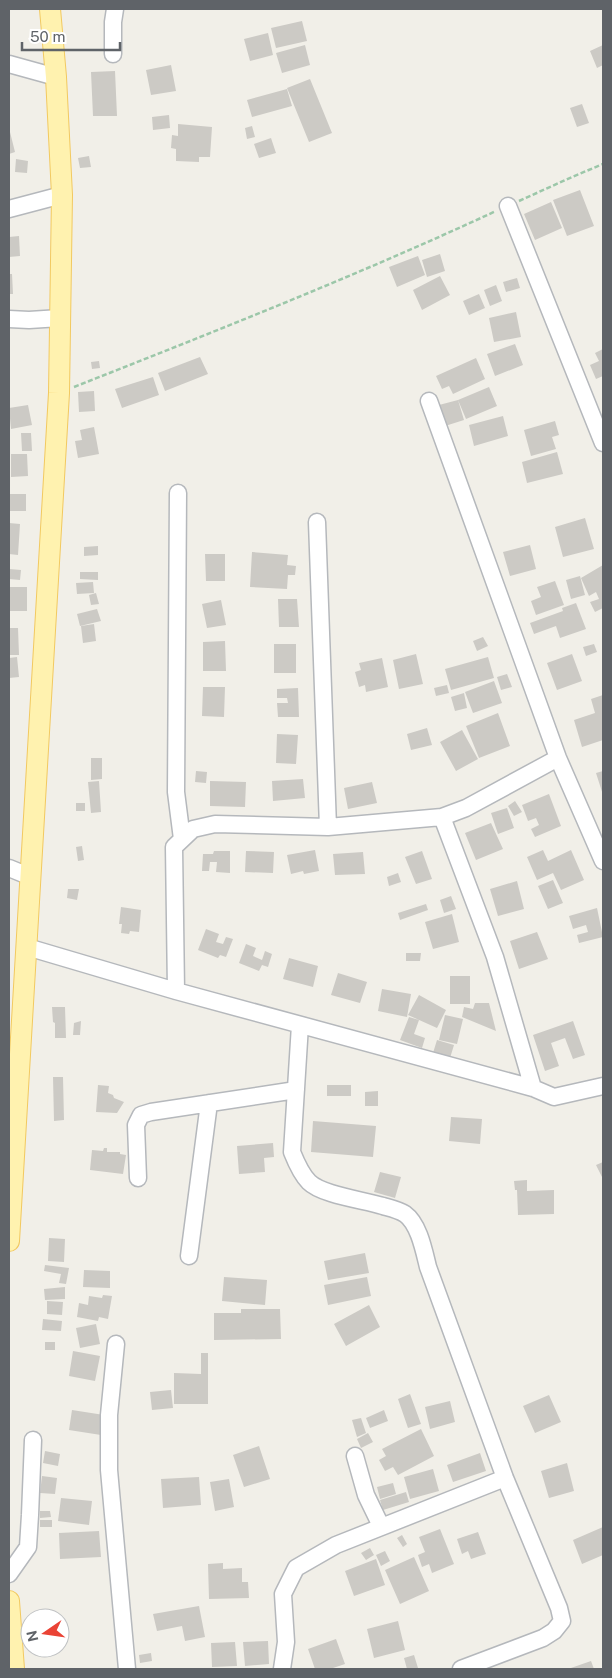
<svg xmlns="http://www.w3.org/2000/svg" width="612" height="1678" font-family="'Public Sans',sans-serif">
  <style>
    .building { fill: #cccac5 }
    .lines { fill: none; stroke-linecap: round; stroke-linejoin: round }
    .minor-casing { stroke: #b5b8bc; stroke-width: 19 }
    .major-casing { stroke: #f2c960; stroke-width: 22 }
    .path { stroke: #9cc7a9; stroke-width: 2.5; stroke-dasharray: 5 2.5; stroke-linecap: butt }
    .minor { stroke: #fff; stroke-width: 16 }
    .major { stroke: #fff2af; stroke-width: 20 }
  </style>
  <rect width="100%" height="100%" fill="#f1efe8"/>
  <path class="building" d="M302 21 307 41 276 48 271 28Z
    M268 33 273 55 250 61 244 39Z
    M305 45 310 65 282 73 276 53Z
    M603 45V65L597 68 590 51Z
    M171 65 176 91 151 95 146 70Z
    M115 71 117 116H93L91 72Z
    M310 79 332 133 309 142 287 88Z
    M287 89 292 106 252 117 247 100Z
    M582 104 589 123 577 127 570 108Z
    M169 115 170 128 153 130 152 117Z
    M178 124 212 127 210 157H199V162L176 161V149L171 148 172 135 178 136Z
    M252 126 255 137 247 139 245 128Z
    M9 128 15 152 9 154Z
    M271 138 276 153 259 158 254 144Z
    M89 156 91 167 80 168 78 158Z
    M16 159 28 161 27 173 15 172Z
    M580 190 594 226 567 236 553 200Z
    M551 202 562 228 535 240 524 214Z
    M19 236 20 256 9 257V237Z
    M440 254 445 271 427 277 422 260Z
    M418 256 425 275 397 287 389 267Z
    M9 274H12L13 294H9Z
    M440 276 450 295 422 310 413 290Z
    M517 278 520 288 506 292 503 282Z
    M496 285 502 301 490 306 484 290Z
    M479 294 485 308 469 315 463 301Z
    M516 312 521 337 494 342 489 318Z
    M515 344 523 365 495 376 487 354Z
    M603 349V376L596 379 590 365 599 361 595 353Z
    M200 357 208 374 165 391 158 373Z
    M476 358 485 379 453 394 449 386 442 389 436 376Z
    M99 361 100 368 92 369 91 362Z
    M153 377 159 395 122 408 115 389Z
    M489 387 497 406 466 419 458 400Z
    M94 391 95 411 79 412 78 392Z
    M458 400 464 420 445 426 439 405Z
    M28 405 32 425 11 429 9 408Z
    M503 416 508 436 474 446 469 425Z
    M555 421 559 435 552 437 556 449 531 456 524 430Z
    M94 427 99 454 78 458 75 441 82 440 80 430Z
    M21 433H31L32 451H22Z
    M557 452 563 474 527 483 522 462Z
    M11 454H27L28 476 11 477Z
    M9 494H26V511H9Z
    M585 518 594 549 563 557 555 527Z
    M9 523 20 524 18 555 9 554Z
    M530 545 536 569 510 576 503 552Z
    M98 546V555L84 556V547Z
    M252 552 288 555 287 565 296 566 295 575H288L287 589 250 587Z
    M205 554H225V581H206Z
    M603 565V608L595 612 590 602 599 599 596 592 589 596 581 578Z
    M9 569 21 570 20 580 9 579Z
    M80 572H98V580L80 579Z
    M580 576 585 595 571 599 566 580Z
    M555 581 564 605 536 615 531 601 541 597 537 587Z
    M93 582 94 593 77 594 76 583Z
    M9 587H27V611H9Z
    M96 593 99 604 91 605 89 595Z
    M278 599H297L299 627H279Z
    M221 600 226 625 207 628 202 604Z
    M576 603 586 629 560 638 556 626 534 634 530 623 563 611 562 608Z
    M97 609 101 621 80 626 77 614Z
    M94 624 96 641 83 643 81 626Z
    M9 628H18L19 655H9Z
    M483 637 488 646 477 651 473 641Z
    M225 641 226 671H203V642Z
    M274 644H296V673H274Z
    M594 644 597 652 586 656 583 647Z
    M416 654 423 684 399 689 393 660Z
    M572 654 582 681 557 690 547 663Z
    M17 657 19 677 9 678V658Z
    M488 657 494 678 451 690 445 669Z
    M382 658 388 687 366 692 365 685 359 687 355 672 361 670 359 663Z
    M507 674 512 687 501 690 497 677Z
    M494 681 502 703 473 713 465 692Z
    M447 685 449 693 436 696 434 688Z
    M203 687H225L224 717 202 716Z
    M298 688 299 717H278L277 703H288L287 698H277V689Z
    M464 693 467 708 455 711 451 697Z
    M603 695V740L582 747 574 720 595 713 591 699Z
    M498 713 510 746 479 758 466 726Z
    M427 728 432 745 411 750 407 734Z
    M462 730 478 759 456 771 440 742Z
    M277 734 298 735 296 764 276 763Z
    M91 758H102V779L91 780Z
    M196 771 207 772 206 783 195 782Z
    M603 771V795L596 773Z
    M303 779 305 798 273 801 272 781Z
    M99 781 101 812 91 813 88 782Z
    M210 781 246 782 245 807 210 806Z
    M372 782 377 803 348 809 344 788Z
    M549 794 561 826 535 837 531 829 539 825 536 818 528 821 522 805Z
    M515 801 522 812 514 816 508 806Z
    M76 803H85V811H76Z
    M507 808 514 828 498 834 491 813Z
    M491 823 503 849 476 860 465 833Z
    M82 846 84 860 78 861 76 847Z
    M315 850 319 871 304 874 303 871 291 874 287 855Z
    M543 850 548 861 571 850 584 880 561 890 553 873 537 880 527 857Z
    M214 851H230V873L216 872 217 862H210L209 871H202L203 854H213Z
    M246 851 274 852 273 873 245 872Z
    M422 851 432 879 416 884 405 857Z
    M363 852 365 874 335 875 333 854Z
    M398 873 401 882 389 886 387 877Z
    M553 880 563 903 548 909 538 886Z
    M517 881 524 909 498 916 490 889Z
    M68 889H79L77 900 67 898Z
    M451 896 456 909 444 913 440 900Z
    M426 904 428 910 400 920 398 913Z
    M121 907 141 910 139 932 130 931 129 934 121 933 122 924H119Z
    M597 908 603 937 579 943 577 935 588 932 586 925 573 929 569 916Z
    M452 914 459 942 433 949 425 922Z
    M206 929 219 934 216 942 223 944 226 937 233 939 226 957 220 955 218 958 198 950Z
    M537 932 548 959 519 969 510 941Z
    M246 944 256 948 253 956 262 960 265 951 272 954 268 967 262 965 259 971 239 963Z
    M406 953H421L420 961H406Z
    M289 958 318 966 313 987 283 979Z
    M338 973 367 982 360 1003 331 995Z
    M450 976H470V1004H450Z
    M382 989 411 994 407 1017 378 1011Z
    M419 995 446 1010 437 1028 408 1015Z
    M475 1003H489L496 1031 462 1017 464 1007 473 1009Z
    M52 1007H65L66 1038H55V1023L53 1022Z
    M445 1015 463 1019 457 1044 439 1040Z
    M409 1017 419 1020 414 1034 425 1038 422 1048 400 1040Z
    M81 1021 80 1035H73L74 1023Z
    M573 1021 585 1055 573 1059 565 1038 551 1043 559 1066 545 1071 533 1035Z
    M437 1040 454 1045 450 1058 433 1053Z
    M53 1077H63L64 1120 54 1121Z
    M98 1085 109 1086 108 1093 113 1095 114 1098 124 1102 117 1113 96 1112Z
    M327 1085H351V1096H327Z
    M378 1091V1106H365V1092Z
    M451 1117 482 1119 480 1144 449 1141Z
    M313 1121 376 1126 373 1157 311 1152Z
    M273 1143 274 1157 264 1158 265 1172 239 1174 237 1146Z
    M104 1148H107V1152H120V1154L126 1155 123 1174 90 1170 92 1150 103 1151Z
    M603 1162V1179L596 1165Z
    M380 1172 401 1177 395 1198 374 1192Z
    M527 1180V1191L554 1190V1214L518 1215 517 1190H515L514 1181Z
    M49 1238 65 1239 64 1262 48 1261Z
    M365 1253 369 1273 328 1280 324 1261Z
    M45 1265 69 1268 66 1284 59 1283 61 1274 44 1271Z
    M84 1270 110 1271V1288L83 1287Z
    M224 1277 267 1280 265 1305 222 1301Z
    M367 1277 371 1296 328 1305 324 1285Z
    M65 1287V1299L45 1300 44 1289Z
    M103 1295 112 1296 108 1319 99 1317 98 1321 77 1317 79 1303 88 1305 89 1296 102 1298Z
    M47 1301 63 1302 62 1315 47 1314Z
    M369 1305 380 1327 346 1346 334 1324Z
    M241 1309H280L281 1339 214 1340V1313H241Z
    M43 1319 62 1321 61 1331 42 1330Z
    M96 1324 100 1344 80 1348 76 1328Z
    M45 1342H55V1350H45Z
    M73 1351 100 1356 95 1381 69 1376Z
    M201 1353H208V1404H174V1373L201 1374Z
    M171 1390 173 1408 152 1410 150 1392Z
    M410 1394 421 1424 408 1428 398 1399Z
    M549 1395 561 1422 535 1433 523 1406Z
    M450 1401 455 1422 430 1429 425 1407Z
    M72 1410 104 1415 101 1435 69 1430Z
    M384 1410 388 1421 370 1428 366 1418Z
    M361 1418 366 1433 357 1437 352 1420Z
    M421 1429 434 1456 398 1475 393 1467 385 1471 379 1460 386 1456 382 1449Z
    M368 1433 373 1442 361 1448 357 1439Z
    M259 1446 270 1479 244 1487 233 1455Z
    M45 1451 60 1454 58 1466 43 1463Z
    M480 1453 486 1471 453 1482 447 1465Z
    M567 1463 574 1491 549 1498 541 1471Z
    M433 1469 439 1491 410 1499 404 1477Z
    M42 1476 57 1478 55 1494 40 1493Z
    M199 1477 201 1505 163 1508 161 1479Z
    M229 1479 234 1507 215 1511 210 1482Z
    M393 1483 396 1494 380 1499 377 1487Z
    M406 1492 409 1502 383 1510 380 1500Z
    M61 1498 92 1501 89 1525 58 1521Z
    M40 1511H50L51 1517 40 1518Z
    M40 1520H52V1527H40Z
    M603 1527V1555L582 1564 573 1540Z
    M440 1529 454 1564 432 1573 429 1564 422 1567 418 1555 425 1552 419 1537Z
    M99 1531 101 1557 60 1559 59 1533Z
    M478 1532 486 1554 471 1559 468 1551 462 1554 457 1539Z
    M402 1535 407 1544 403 1547 397 1538Z
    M370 1548 374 1555 366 1560 361 1553Z
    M385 1551 390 1561 381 1566 376 1555Z
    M414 1557 429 1591 400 1604 385 1570Z
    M376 1559 385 1585 354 1596 345 1571Z
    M223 1563V1569L242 1568V1582H248L249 1598 209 1599 208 1564Z
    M199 1606 205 1637 185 1641 182 1626 157 1631 153 1614Z
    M398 1621 405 1650 374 1658 367 1629Z
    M336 1639 345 1664 330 1669H315L308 1649Z
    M268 1641 269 1664 245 1666 243 1642Z
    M235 1642 237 1666 212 1667 211 1643Z
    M151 1653 152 1661 140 1663 139 1655Z
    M414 1655 418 1668 407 1669 404 1658Z
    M591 1661 594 1669H568Z"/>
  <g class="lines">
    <defs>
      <path id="minor" d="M113 54V22L115 9
        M9 64 56 77
        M508 206 603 443
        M9 209 62 195
        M9 319 29 320 60 318
        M429 401 558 758 603 861
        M178 493 176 792 182 839
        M317 522 328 827
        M442 817 495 957 533 1088
        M9 868 31 877
        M27 947 176 991 533 1088 554 1097 603 1086
        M176 991 174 847 193 829 215 824 328 827 442 817 466 808 558 758
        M300 1025 292 1152C296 1162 301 1174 309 1182 322 1195 364 1200 383 1206 390 1208 399 1210 405 1214 419 1224 424 1251 428 1267L505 1478 559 1608 562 1621 554 1631 543 1638 461 1669
        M138 1178 136 1125 141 1115 151 1112 296 1090
        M189 1256 209 1103
        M116 1344 109 1415V1470L127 1669
        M355 1456 366 1495 381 1526
        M9 1574 28 1547 30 1515 33 1440
        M282 1669 286 1642 283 1594 296 1568 336 1545 505 1478"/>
      <path id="major" d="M9 1241 59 393 62 195 56 77 50 9
        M9 1601 14 1669"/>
    </defs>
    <use href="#minor" class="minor-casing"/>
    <use href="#major" class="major-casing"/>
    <path class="path" d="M519 201 572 177 603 164
      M74 387C216 331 358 275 496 211"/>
    <use href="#minor" class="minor"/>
    <use href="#major" class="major"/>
  </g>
  <rect width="612" height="1678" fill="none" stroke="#5f6368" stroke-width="20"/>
  <g transform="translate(45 1633) rotate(257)"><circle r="24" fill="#ffffff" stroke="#bfc1c3"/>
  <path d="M0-4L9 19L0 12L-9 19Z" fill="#ea4335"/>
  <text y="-8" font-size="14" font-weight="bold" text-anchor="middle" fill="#5f6368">N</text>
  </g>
  <path d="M22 42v8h98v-8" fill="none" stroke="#5f6368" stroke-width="2.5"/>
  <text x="30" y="42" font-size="15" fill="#5f6368" stroke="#ffffff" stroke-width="4" paint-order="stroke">50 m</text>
</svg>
